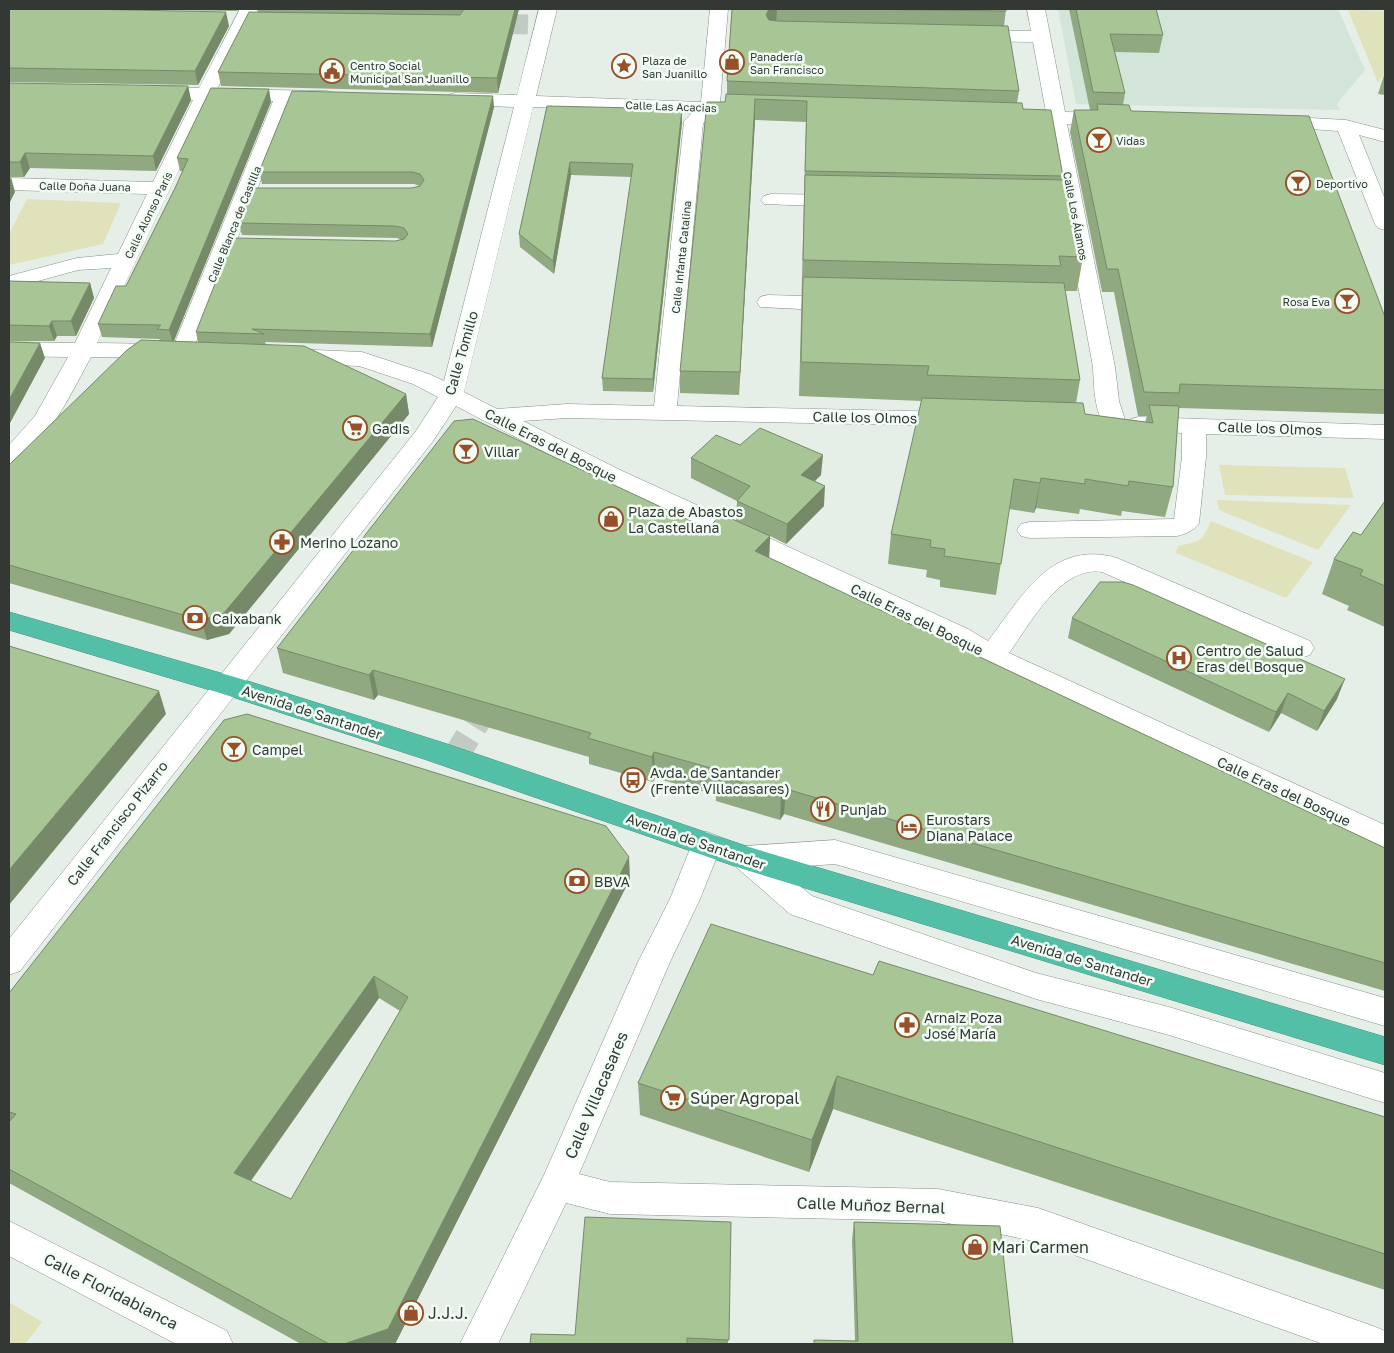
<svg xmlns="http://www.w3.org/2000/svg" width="1394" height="1353" font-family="'Golos Text',sans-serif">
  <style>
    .built { fill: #d3e5d8 }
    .green { fill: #dfe2ba }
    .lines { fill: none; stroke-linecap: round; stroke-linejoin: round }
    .minor-tunnel-far1 { stroke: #c2cac4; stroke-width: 20; stroke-dasharray: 20 10; stroke-linecap: butt }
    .minor-tunnel { stroke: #c2cac4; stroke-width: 26; stroke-dasharray: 26 12; stroke-linecap: butt }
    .minor-casing { stroke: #87918a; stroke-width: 1 }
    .highway-casing { stroke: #48907f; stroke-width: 1 }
    .minor { fill: #fff; fill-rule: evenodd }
    .highway { fill: #53bfa7; fill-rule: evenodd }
    .wall { fill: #90a981; fill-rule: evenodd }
    .shaded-wall { fill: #768a69 }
    .building { fill: #a8c596; stroke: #768a69; fill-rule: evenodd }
    .labels { text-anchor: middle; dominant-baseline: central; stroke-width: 5; stroke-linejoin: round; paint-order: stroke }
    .far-poi-label { font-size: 11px; fill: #343835; stroke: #f2fdf5; text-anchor: start }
    .far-street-label { font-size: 11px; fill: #343835; stroke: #f2fdf5 }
    .street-label { font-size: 14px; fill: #343835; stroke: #f2fdf5 }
    .poi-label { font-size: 14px; fill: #343835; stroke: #f2fdf5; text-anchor: start }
    .near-street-label { font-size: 16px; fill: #343835; stroke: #f2fdf5 }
    .near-poi-label { font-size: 16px; fill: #343835; stroke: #f2fdf5; text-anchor: start }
  </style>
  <rect width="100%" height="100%" fill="#e5efe8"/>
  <path class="built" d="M1058 9H1338L1365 70 1337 104 1340 110 1076 104Z"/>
  <path class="green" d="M1348 10 1385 11V73L1378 83Z
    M27 199 121 203 103 244 9 265V234Z
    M1219 465 1345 468 1354 498 1225 495Z
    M1217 500 1351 505 1318 550 1219 510Z
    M1211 521 1313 562 1286 598 1176 553 1178 546C1199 542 1203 541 1211 521Z
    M9 1302 42 1322 25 1344H9Z"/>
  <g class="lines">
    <path class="minor-tunnel-far1" d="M478 23 544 25"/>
    <path class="minor-tunnel" d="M454 759 495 693"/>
    <defs>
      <path id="minor" d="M240 9H258L217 89 327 91 334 93 336 97 334 101 292 102 190 357 182 359 173 355 164 358 91 357C76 384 40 460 9 467V445L35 416 68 357 9 356V342L75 343 111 268 78 270 9 289V276L77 258 118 254 147 194 9 190V178L153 182 193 100 146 97 144 93 146 89 153 87 199 88ZM212 100 273 101 173 347 164 344 97 343Z
        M539 9H557L536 96 701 102 710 9H728L720 103 749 105 752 109 749 113 715 114 703 123 677 406 954 412 962 414 966 419 962 424 954 426 567 418 523 421 618 469 968 629 988 641C1022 597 1051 539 1117 558L1310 641 1314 648 1310 655 1300 658 1290 655 1102 572C1061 565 1030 624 1009 653L1385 825V850L982 663 948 643 600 481 456 406 433 441 20 971 9 975V939L416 431 438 397 413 384 359 366 292 363 284 361 281 356 284 351 292 349 362 352 429 374 444 381 514 107 455 105 448 103 446 99 448 95 455 93 517 95ZM533 107 692 113 684 121 654 406 567 404 497 409 464 392Z
        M1027 9H1045L1065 112 1109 113 1116 115 1119 119 1116 123 1067 124 1115 367 1119 401 1126 423 1122 428 1114 430 1106 428C1094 411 1094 387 1093 367L1048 123 1008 121 1005 117 1008 113 1046 112 1033 42 973 41 967 40 964 36 967 32 973 31H1031Z
        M1275 116 1346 120 1385 130V142L1359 135 1385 199V230L1378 228 1375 224 1338 131 1268 126 1265 122 1268 118Z
        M771 194 842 195 849 197 852 201 849 205 842 207 764 204 761 200 764 196Z
        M768 295 839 297 847 299 850 304 847 309 839 311 760 307 757 302 760 297Z
        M1139 417 1385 425V439L1206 434V457L1199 523C1193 531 1186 534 1177 536L1030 538 1021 536 1017 530 1021 524 1030 522 1174 519 1182 457V433L1131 429 1127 424 1131 419Z
        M707 832 718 836 722 844 700 899 670 962 579 1174 610 1182 938 1189 1038 1208 1373 1326 1385 1331V1344H1323L1038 1242 938 1221 610 1214 566 1203 498 1344H460L544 1175 638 962 670 899 692 844 696 836Z
        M835 840 1385 998V1026L835 864 778 868 812 896 1036 973 1169 1007 1385 1073V1103L1169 1035 1036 999 790 914 735 866 731 858 735 850 746 846Z
        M9 1221 227 1331 233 1344H176L9 1256Z"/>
      <path id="highway" d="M9 612 238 678 444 743 749 847 1385 1037V1065L746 870 424 759 220 693 9 630Z"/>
    </defs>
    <use href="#minor" class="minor-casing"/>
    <use href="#highway" class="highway-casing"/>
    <use href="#minor" class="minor"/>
    <use href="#highway" class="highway"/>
  </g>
  <path class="wall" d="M9 9H239L237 11 83 9 229 26 198 85 9 82Z
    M258 9H519L498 93 221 86 218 72 258 12Z
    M732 9H1006L1004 26 1019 91 1017 103 1023 109 1063 176V180L1083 257 1077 291H1065L1080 380 1076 403 1085 414 1145 422 1147 416H1138L1114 292H1102L1070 132 1074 110H1090L1069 9H1156L1163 35 1159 53 1115 52 1125 93 1123 105 1385 317V414L1179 408 1173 487 1165 517 1122 511 1121 516 1080 509 1079 514 1036 508 1034 513 1009 509 996 595 940 587V580L926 577 927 570 888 564 891 534 922 401 799 396 806 122 755 120 739 395 680 393V371L727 94V81Z
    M1385 73V95L1378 94 1384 75Z
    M9 83 188 86 191 100 156 171 30 168 24 177H9Z
    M271 102 174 341 198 342 196 332 395 241 402 240 397 238 242 235 239 223 420 186 414 184H262L259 172 494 107 432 347 265 342 266 344 406 394 409 414 229 634 207 640 9 583V465L160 340 159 339 102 337 98 324 126 286 176 186 183 171H180L177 158Z
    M547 106 682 122 653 392 603 391 602 378 632 177 571 175 554 274 520 247 519 234Z
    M9 281 90 283 94 298 76 336H57L54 341H9Z
    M740 445 821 475 815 481 824 506 786 544 770 536 769 558 1385 848V991L784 814 780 820 716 801V795L655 778 653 782 589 764V757L378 695 374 700 283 673 277 648 736 521 737 501 691 478V458Z
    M1385 501V627L1347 610 1349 606 1322 594 1334 559 1361 535Z
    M1072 618 1337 699 1317 731 1281 713 1269 732 1068 638Z
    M630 879 395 1344H301L9 1183V993ZM379 998 400 1011 291 1199 251 1181Z
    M873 975 1385 1117V1290L833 1109 809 1172 640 1115 638 1083Z
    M731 1222 728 1344H530L575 1335Z
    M854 1222 1013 1344H814V1340L855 1341 852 1240Z"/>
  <path class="shaded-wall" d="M515 9H519L498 93 497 78Z
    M769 9H777L776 25 768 27 766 15Z
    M226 12 229 26 198 85 195 71Z
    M188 86 191 100 156 171 153 156Z
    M269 89 271 102 173 343 169 330Z
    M493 96 494 107 432 347 430 334Z
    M755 99V120L739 395 740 372Z
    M682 109V122L653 392V379Z
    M25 153 30 168 24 177 20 162Z
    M570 162 571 175 554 274 553 261Z
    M11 177 15 192 9 204V181Z
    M90 283 94 298 76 336 71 321Z
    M52 321 57 336 54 341 49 326Z
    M40 343 45 358 9 425V400Z
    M406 394 409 414 229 634 207 640 201 620Z
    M823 455 821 475 800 495 801 475Z
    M1041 478 1036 508 1034 513Z
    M825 486 824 506 786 544 787 524Z
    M770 536 769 562 755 551Z
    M373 670 378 695 374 700 369 675Z
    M1345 679 1337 699 1317 731 1324 711Z
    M159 691 166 714 9 905V870Z
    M1288 693 1281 713 1269 732 1276 712Z
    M654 752 655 778 653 782 652 757Z
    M786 789 784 814 780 820 781 794Z
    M629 857 630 879 395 1344H344Z
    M374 976 379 998 242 1193 234 1173Z
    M837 1076 833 1109 809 1172 812 1140Z"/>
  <path class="building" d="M9 9H81L226 12 195 71 9 68Z
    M464 9H515L497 78 218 72 249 12 460 15Z
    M732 9H772H769L766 15 769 20 777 21 1008 26 1019 91 727 81Z
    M845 9H1006V11Z
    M1076 9H1156L1163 35 1110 34 1125 93 1093 92Z
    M9 83 188 86 153 156 25 153 20 162H9Z
    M211 88 269 89 169 330 157 329 161 325 98 324 116 286H126L176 186 188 159 177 158Z
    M292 91 493 96 430 334 252 329 264 334 196 332 233 238 395 241 404 239 408 234 404 228 395 226 239 223 253 188H412L420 186 424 180 420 174 412 172H259Z
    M726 94 1022 103 1023 109 1051 110 1063 176 805 171 807 101 755 99 740 372 680 371 707 102H725Z
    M1097 104 1129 105 1131 111 1309 116 1385 317V390L1180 384 1179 393 1144 392 1118 269H1107L1074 110H1098Z
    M547 106 682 109 653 379 602 378 633 164 570 162 553 261 519 234Z
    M805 175 1068 180 1083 257 1059 256 1061 266 803 260Z
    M803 277 1064 283 1080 380 927 375 929 366 801 362Z
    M9 281 90 283 71 321H52L49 326 9 325Z
    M141 340 304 346 406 394 224 613 201 620 9 565V465L127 350Z
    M9 342 40 343 9 400Z
    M922 398 1083 403 1085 414 1153 423 1149 405 1179 406 1173 487 1129 481 1128 486 1085 479V484L1041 478 1040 483 1014 479 1001 564 944 556 945 549 930 547 931 540 891 534Z
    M473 419 708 529 721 514 770 536 755 551 1385 848V963L786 789 781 794 716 775 718 770 654 752 652 757 588 738 591 733 373 670 369 675 277 648 454 421Z
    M760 428 823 455 801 475 825 486 787 524 737 501 750 486 691 458 716 435 740 445Z
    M1385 501V586L1360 575 1363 570 1334 559 1353 532 1361 535Z
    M1100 582H1123L1133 585 1345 679 1324 711 1288 693 1276 712 1072 618Z
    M9 646 159 691 9 870Z
    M247 714 606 826 629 857 388 1329 344 1344H329L9 1169V1122L16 1114 9 1112V993L224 720ZM374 976 408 997 291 1199 234 1173Z
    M711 924 873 975 879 961 1385 1117V1254L837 1076 812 1140 638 1083Z
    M585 1217 731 1222 729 1340 687 1338V1344H530L531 1334 575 1335Z
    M854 1222 1000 1226 1013 1344H814V1340L858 1341Z"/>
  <defs>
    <symbol id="shop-ring" viewBox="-11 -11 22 22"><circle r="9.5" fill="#f2fdf5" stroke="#975029" stroke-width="1.5"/><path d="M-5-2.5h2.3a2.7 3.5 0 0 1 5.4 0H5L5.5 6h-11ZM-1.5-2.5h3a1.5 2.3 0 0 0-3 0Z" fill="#975029"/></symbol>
    <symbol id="sight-ring" viewBox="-11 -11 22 22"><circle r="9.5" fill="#f2fdf5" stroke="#975029" stroke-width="1.5"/><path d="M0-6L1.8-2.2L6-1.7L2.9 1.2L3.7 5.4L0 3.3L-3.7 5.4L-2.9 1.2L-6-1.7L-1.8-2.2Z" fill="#975029"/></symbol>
    <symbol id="civic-ring" viewBox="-11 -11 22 22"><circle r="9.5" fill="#f2fdf5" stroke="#975029" stroke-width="1.5"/><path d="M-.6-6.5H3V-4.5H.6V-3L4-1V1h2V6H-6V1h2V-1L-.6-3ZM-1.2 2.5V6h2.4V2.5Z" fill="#975029"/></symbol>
    <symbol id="bar-ring" viewBox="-11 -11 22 22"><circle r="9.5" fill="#f2fdf5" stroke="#975029" stroke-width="1.5"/><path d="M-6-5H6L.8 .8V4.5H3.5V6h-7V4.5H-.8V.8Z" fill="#975029"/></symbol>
    <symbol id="supermarket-ring" viewBox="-11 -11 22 22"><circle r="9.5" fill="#f2fdf5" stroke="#975029" stroke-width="1.5"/><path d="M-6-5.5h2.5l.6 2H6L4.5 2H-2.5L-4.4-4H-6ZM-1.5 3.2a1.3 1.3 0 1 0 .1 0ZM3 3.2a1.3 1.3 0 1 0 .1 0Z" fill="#975029"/></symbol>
    <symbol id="pharmacy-ring" viewBox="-11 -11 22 22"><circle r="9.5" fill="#f2fdf5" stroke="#975029" stroke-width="1.5"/><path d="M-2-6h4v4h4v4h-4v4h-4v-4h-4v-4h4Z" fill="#975029"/></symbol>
    <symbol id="bank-ring" viewBox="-11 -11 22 22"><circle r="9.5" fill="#f2fdf5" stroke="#975029" stroke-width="1.5"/><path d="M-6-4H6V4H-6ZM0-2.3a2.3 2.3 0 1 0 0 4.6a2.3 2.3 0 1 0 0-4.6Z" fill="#975029"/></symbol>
    <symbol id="hospital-ring" viewBox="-11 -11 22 22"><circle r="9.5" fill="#f2fdf5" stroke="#975029" stroke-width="1.5"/><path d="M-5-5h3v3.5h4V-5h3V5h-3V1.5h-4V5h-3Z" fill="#975029"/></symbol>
    <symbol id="bus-ring" viewBox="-11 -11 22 22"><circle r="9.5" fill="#f2fdf5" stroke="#975029" stroke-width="1.5"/><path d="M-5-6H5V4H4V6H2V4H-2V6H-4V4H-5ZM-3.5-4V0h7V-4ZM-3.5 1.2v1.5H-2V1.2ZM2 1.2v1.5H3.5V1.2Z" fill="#975029"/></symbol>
    <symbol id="restaurant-ring" viewBox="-11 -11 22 22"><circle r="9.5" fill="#f2fdf5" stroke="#975029" stroke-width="1.5"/><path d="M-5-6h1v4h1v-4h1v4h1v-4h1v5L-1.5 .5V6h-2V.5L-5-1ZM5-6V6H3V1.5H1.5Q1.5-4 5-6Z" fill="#975029"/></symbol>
    <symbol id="hotel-ring" viewBox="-11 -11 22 22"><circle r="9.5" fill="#f2fdf5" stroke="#975029" stroke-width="1.5"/><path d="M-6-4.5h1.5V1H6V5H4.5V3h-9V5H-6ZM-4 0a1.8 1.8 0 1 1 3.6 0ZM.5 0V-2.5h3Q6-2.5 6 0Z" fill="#975029"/></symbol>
  </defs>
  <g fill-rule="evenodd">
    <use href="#shop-ring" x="718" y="48" width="28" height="28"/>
    <use href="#sight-ring" x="610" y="52" width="28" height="28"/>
    <use href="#civic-ring" x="318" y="57" width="28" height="28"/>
    <use href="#bar-ring" x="1085" y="126" width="28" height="28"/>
    <use href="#bar-ring" x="1284" y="169" width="28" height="28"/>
    <use href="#bar-ring" x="1333" y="287" width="28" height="28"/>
    <use href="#supermarket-ring" x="341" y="414" width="28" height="28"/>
    <use href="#bar-ring" x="452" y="437" width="28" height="28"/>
    <use href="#shop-ring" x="597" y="505" width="28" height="28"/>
    <use href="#pharmacy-ring" x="268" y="528" width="28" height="28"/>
    <use href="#bank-ring" x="181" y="604" width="28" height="28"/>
    <use href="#hospital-ring" x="1165" y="644" width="28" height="28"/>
    <use href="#bar-ring" x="220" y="735" width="28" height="28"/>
    <use href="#bus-ring" x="619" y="766" width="28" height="28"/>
    <use href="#restaurant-ring" x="809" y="795" width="28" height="28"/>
    <use href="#hotel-ring" x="895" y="813" width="28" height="28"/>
    <use href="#bank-ring" x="563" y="867" width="28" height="28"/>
    <use href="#pharmacy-ring" x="893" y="1011" width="28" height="28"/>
    <use href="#supermarket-ring" x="659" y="1084" width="28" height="28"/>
    <use href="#shop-ring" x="961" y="1233" width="28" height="28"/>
    <use href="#shop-ring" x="397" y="1299" width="28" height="28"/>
  </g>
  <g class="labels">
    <g class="far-poi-label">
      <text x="750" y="56">Panadería<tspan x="750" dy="13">San Francisco</tspan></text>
      <text x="642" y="60">Plaza de<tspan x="642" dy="13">San Juanillo</tspan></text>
      <text x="350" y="65">Centro Social<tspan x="350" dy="13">Municipal San Juanillo</tspan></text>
      <text x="1116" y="140">Vidas</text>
      <text x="1316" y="183">Deportivo</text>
      <text x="1330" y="301" text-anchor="end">Rosa Eva</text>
    </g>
    <g class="far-street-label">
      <text transform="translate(671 106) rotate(2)">Calle Las Acacias</text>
      <text transform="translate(85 186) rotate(1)">Calle Doña Juana</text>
      <text transform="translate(148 215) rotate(-64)">Calle Alonso París</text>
      <text transform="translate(1076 216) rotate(79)">Calle Los Álamos</text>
      <text transform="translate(234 224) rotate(-68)">Calle Blanca de Castilla</text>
      <text transform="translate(681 257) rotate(-84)">Calle Infanta Catalina</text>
    </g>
    <g class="street-label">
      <text transform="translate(461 353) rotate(-74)">Calle Tomillo</text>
      <text transform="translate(865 417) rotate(1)">Calle los Olmos</text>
      <text transform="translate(1270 428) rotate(2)">Calle los Olmos</text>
      <text transform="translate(551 445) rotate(27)">Calle Eras del Bosque</text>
      <text transform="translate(917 619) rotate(26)">Calle Eras del Bosque</text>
      <text transform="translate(312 712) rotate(18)">Avenida de Santander</text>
      <text transform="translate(1284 791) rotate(25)">Calle Eras del Bosque</text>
      <text transform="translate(117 823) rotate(-52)">Calle Francisco Pizarro</text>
      <text transform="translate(696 841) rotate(19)">Avenida de Santander</text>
      <text transform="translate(1082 960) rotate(17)">Avenida de Santander</text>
    </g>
    <g class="poi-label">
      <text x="372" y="428">Gadis</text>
      <text x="484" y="451">Villar</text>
      <text x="628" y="511">Plaza de Abastos<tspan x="628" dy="16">La Castellana</tspan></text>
      <text x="300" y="542">Merino Lozano</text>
      <text x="212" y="618">Caixabank</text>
      <text x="1196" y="650">Centro de Salud<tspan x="1196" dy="16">Eras del Bosque</tspan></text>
      <text x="252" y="749">Campel</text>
      <text x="650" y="772">Avda. de Santander<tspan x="650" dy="16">(Frente Villacasares)</tspan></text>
      <text x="840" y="809">Punjab</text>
      <text x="926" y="819">Eurostars<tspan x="926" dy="16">Diana Palace</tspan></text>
      <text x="594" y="881">BBVA</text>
      <text x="924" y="1017">Arnaiz Poza<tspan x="924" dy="16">José María</tspan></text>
    </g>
    <g class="near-street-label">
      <text transform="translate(596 1095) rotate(-67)">Calle Villacasares</text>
      <text transform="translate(871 1205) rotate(2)">Calle Muñoz Bernal</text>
      <text transform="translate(111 1291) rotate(27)">Calle Floridablanca</text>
    </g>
    <g class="near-poi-label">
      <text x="690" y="1098">Súper Agropal</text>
      <text x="992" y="1247">Mari Carmen</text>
      <text x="428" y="1313">J.J.J.</text>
    </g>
  </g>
  <rect width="1394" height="1353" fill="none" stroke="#343835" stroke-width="20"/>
</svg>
